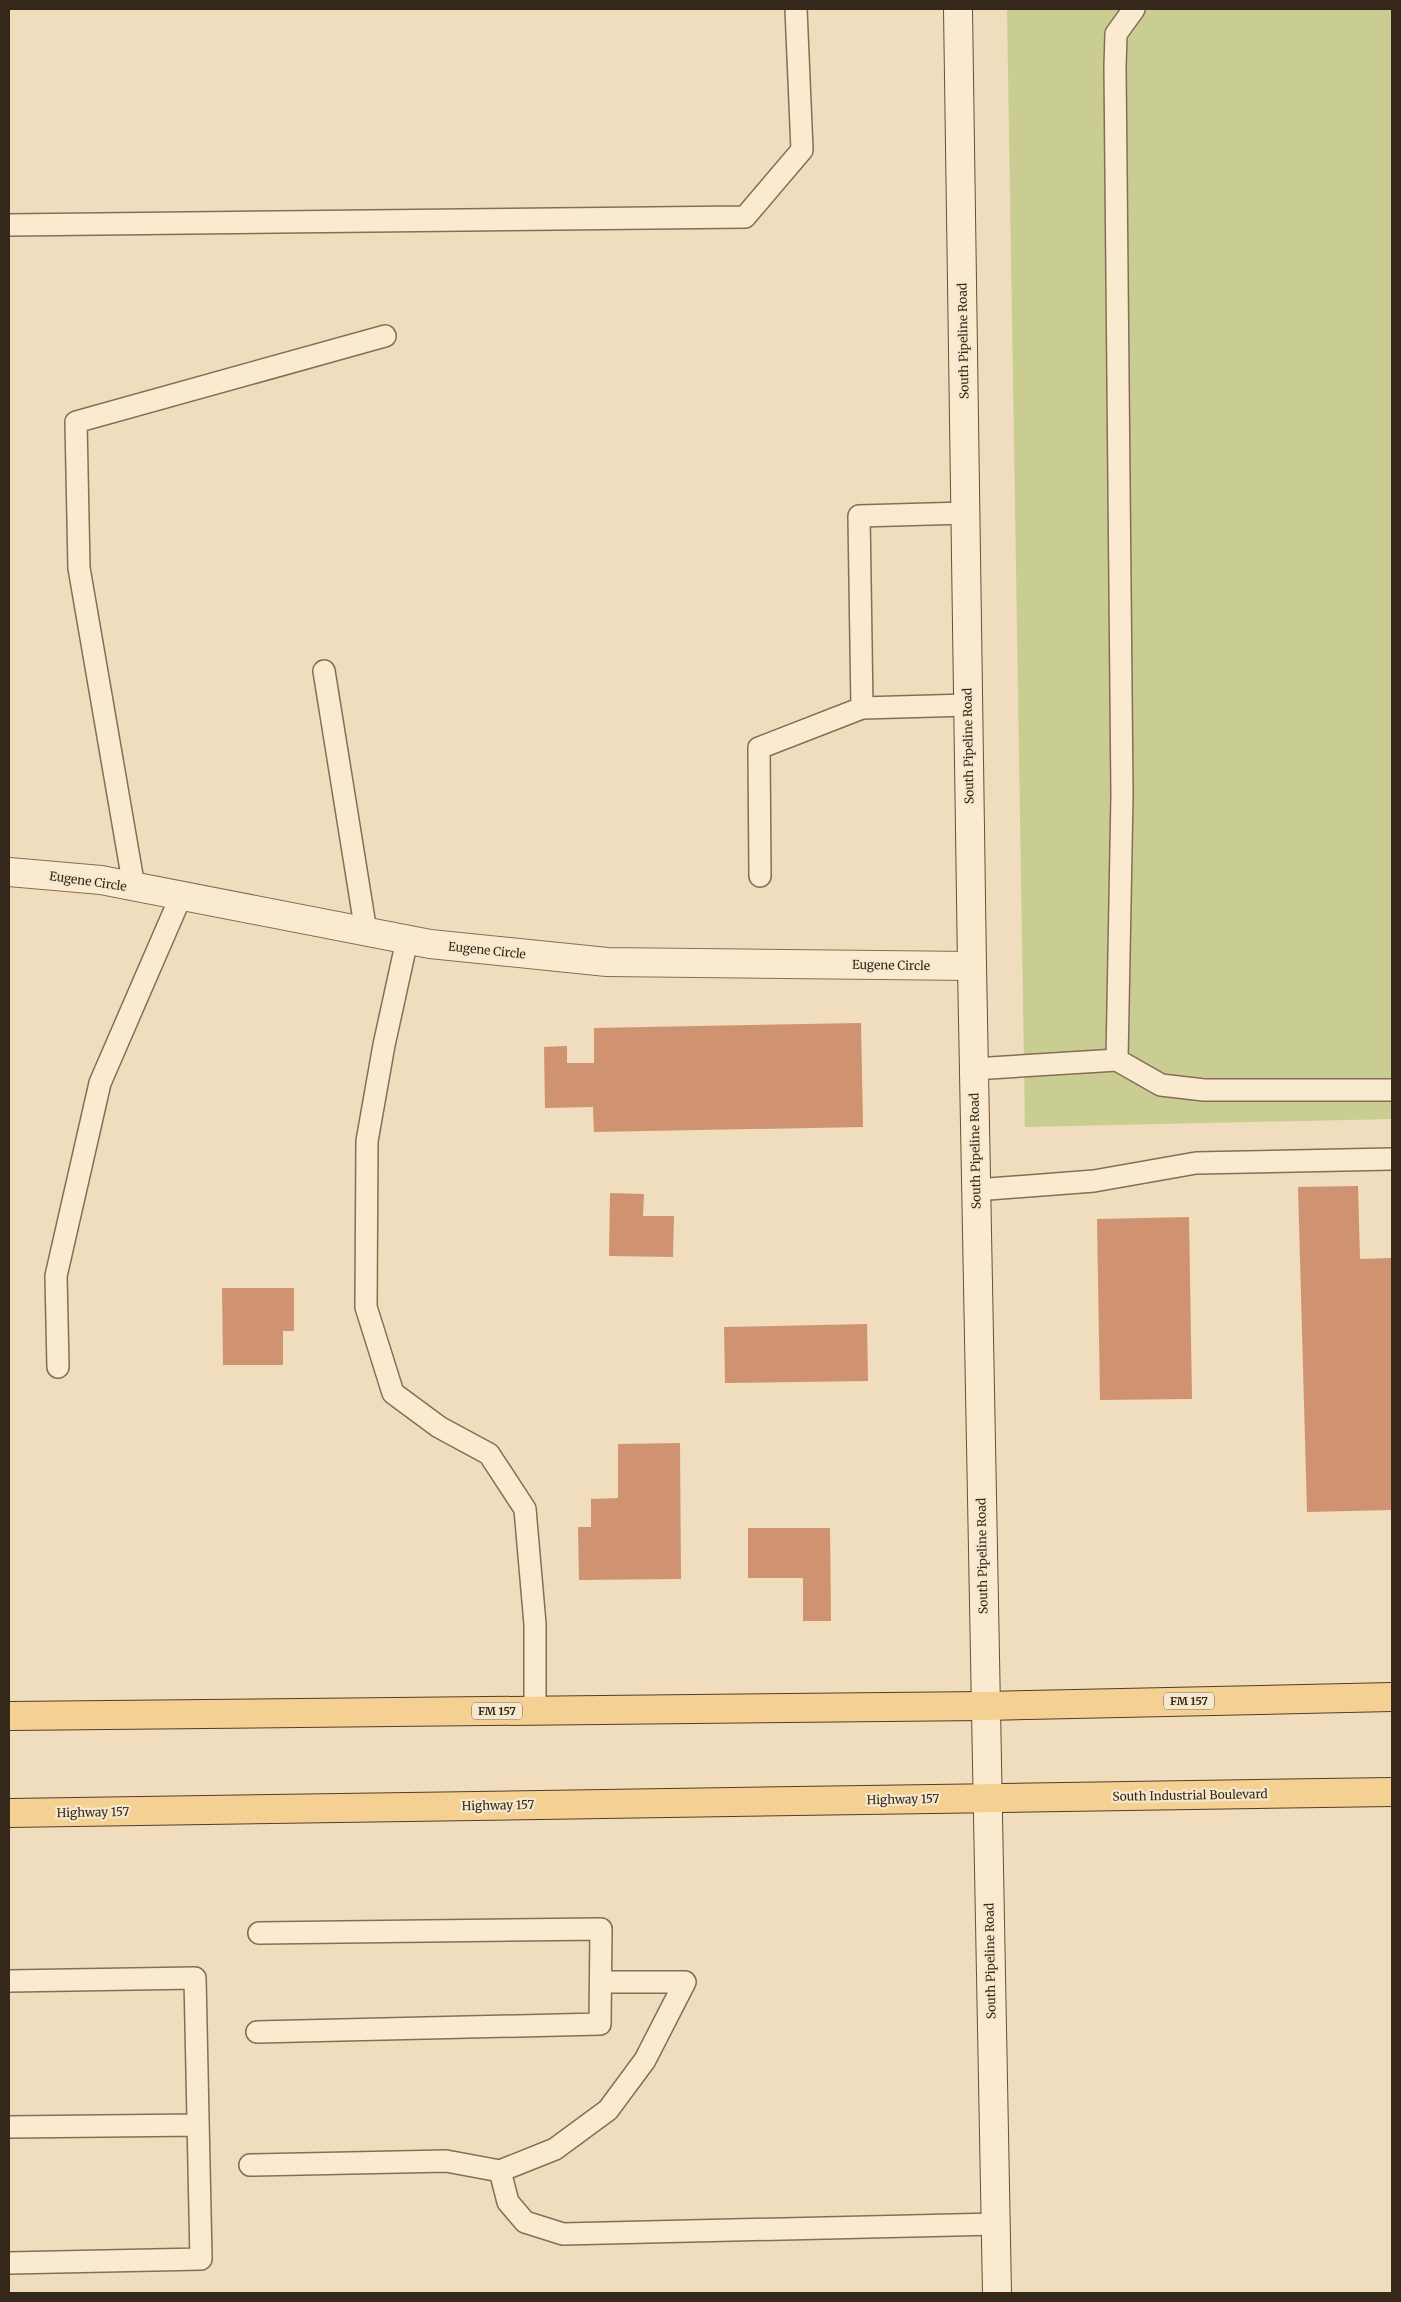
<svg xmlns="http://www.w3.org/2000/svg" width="1401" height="2302" font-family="Merriweather,serif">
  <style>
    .green { fill: #c9cd91 }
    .building { fill: #cf9372 }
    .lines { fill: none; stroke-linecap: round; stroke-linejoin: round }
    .lane-casing { stroke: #876d56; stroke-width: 24 }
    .street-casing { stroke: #876d56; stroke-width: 30 }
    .secondary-casing { stroke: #694e39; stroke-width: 30 }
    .primary-casing { stroke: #543c2b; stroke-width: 30 }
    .lane { stroke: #faebd0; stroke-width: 21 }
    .street { stroke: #faebd0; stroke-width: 28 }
    .secondary { stroke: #faebd0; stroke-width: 28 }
    .primary { stroke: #f5d093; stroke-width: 28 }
    .labels { text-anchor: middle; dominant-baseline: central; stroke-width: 4.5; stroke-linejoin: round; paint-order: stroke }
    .shield { fill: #f6e8cd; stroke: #706150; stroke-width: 1 }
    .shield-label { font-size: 11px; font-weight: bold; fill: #36271b }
    .street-label { font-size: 12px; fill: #36271b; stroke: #f6e8cd }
  </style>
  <rect width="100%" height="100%" fill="#efddbd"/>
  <path class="green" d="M1007 9H1392V1119L1025 1127Z"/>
  <path class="building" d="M861 1023 863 1127 594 1132 593 1107 545 1108 544 1047 567 1046V1063H594V1028Z
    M1358 1186 1360 1259 1392 1258V1510L1307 1512 1298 1187Z
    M610 1193 644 1194 643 1216H674L673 1257 609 1256Z
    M1189 1217 1192 1399 1100 1400 1097 1219Z
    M222 1288H294V1331H283V1365H223Z
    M867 1324 868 1381 725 1383 724 1327Z
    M680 1443 681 1579 579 1580 578 1527H591V1499L618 1498V1444Z
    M748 1528H830L831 1621H803V1578H748Z"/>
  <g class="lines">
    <defs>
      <path id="lane" d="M9 225 745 217 802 150 796 9
        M965 513 859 516 862 708 968 705
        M324 671 366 932
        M760 876 759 748 862 708
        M134 887 79 568 76 422 385 336
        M407 940 384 1045 367 1141 366 1307 393 1393 439 1427 489 1454 525 1509 535 1624V1710
        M1117 1060 1122 795 1115 67 1116 34 1134 9
        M973 1069 1117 1060 1161 1085 1204 1090H1392
        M976 1190 1094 1181 1196 1163 1392 1159
        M58 1367 56 1276 100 1083 181 896
        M9 1981 195 1978 201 2259 9 2263
        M257 2032 600 2024 601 1929 259 1933
        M9 2127 198 2125
        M250 2165 446 2161 500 2171 508 2202 525 2222 563 2234 996 2224
        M500 2171 555 2149 608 2110 645 2060 685 1982H601"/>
      <path id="street" d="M9 872 101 880 430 944 607 962 972 966"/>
      <path id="secondary" d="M958 9 972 966 997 2293"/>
      <path id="primary" d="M9 1716 985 1706 1392 1697
        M9 1813 1392 1792"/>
    </defs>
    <use href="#lane" class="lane-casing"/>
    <use href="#street" class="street-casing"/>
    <use href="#secondary" class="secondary-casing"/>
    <use href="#primary" class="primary-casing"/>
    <use href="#lane" class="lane"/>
    <use href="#street" class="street"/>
    <use href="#secondary" class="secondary"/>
    <use href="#primary" class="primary"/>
  </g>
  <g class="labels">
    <g class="shield">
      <rect x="1164" y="1692.5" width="50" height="17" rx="4"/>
      <rect x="472" y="1702.5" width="50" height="17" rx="4"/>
    </g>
    <g class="shield-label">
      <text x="1189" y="1701">FM 157</text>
      <text x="497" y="1711">FM 157</text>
    </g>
    <g class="street-label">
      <text transform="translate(963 341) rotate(-91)">South Pipeline Road</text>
      <text transform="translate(968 746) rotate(-91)">South Pipeline Road</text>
      <text transform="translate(88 881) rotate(8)">Eugene Circle</text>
      <text transform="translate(487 950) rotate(6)">Eugene Circle</text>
      <text transform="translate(891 965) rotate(1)">Eugene Circle</text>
      <text transform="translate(975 1151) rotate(-91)">South Pipeline Road</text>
      <text transform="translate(982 1556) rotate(-91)">South Pipeline Road</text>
      <text transform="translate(1190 1795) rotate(-1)">South Industrial Boulevard</text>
      <text transform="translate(903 1799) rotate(-1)">Highway 157</text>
      <text transform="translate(498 1805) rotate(-1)">Highway 157</text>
      <text transform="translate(93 1812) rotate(-1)">Highway 157</text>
      <text transform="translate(990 1961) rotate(-91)">South Pipeline Road</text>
    </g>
  </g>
  <rect width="1401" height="2302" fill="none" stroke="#36271b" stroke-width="20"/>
</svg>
